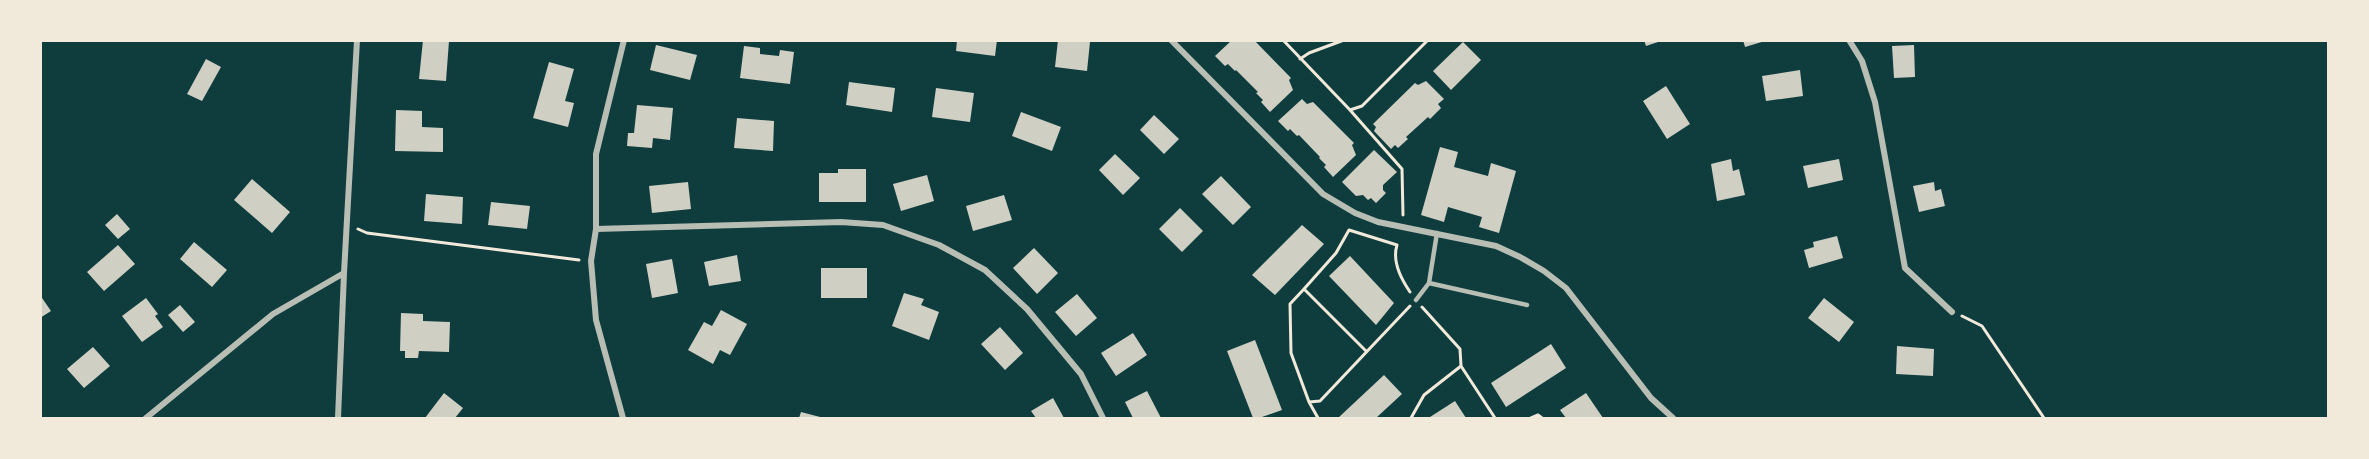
<svg xmlns="http://www.w3.org/2000/svg" width="2369" height="459" font-family="'Asap Condensed',sans-serif">
  <style>
    .building { fill: #cfcfc3 }
    .lines { fill: none; stroke-linecap: round; stroke-linejoin: round }
    .path { stroke: #f1e9da; stroke-width: 3 }
    .service { stroke: #b8beb3; stroke-width: 4.5 }
    .minor { stroke: #b8beb3; stroke-width: 6 }
  </style>
  <rect width="100%" height="100%" fill="#0f3d3e"/>
  <path class="building" d="M423 40 449 41 446 81 419 79Z
    M957 40H997L995 56 956 51Z
    M1058 40 1090 42 1087 71 1055 67Z
    M1232 40H1254L1291 78 1289 80 1293 90 1270 112 1261 102 1263 100 1256 93 1258 92 1236 70 1235 71 1228 64 1225 66 1215 56Z
    M1644 40H1661V41L1646 46Z
    M1743 40H1765V41L1745 47Z
    M1463 42 1481 60 1451 90 1433 71Z
    M656 45 697 55 690 80 650 70Z
    M1914 45 1915 77 1894 78 1892 46Z
    M744 46 760 48V54L779 56 780 50 794 52 790 84 740 78Z
    M206 59 221 67 202 101 187 94Z
    M549 62 574 69 565 101 574 103 568 127 533 118Z
    M1800 70 1803 96 1766 101 1762 76Z
    M1426 81 1444 99 1438 104 1441 108 1430 119 1428 117 1406 137 1408 139 1398 148 1395 145 1391 149 1374 131 1376 127 1373 124 1415 83 1418 85Z
    M849 82 895 88 892 112 846 105Z
    M1666 86 1690 124 1667 139 1643 101Z
    M936 88 974 93 970 122 932 117Z
    M1302 99 1307 104 1313 102 1354 143 1352 145 1356 155 1333 177 1324 167 1326 165 1319 158 1320 157 1299 135 1297 136 1290 129 1288 131 1278 121Z
    M637 105 673 108 670 140 653 138 652 148 627 146 628 133H634Z
    M396 110 422 111V127L443 128V152L395 151Z
    M1021 112 1061 127 1052 151 1012 136Z
    M1154 115 1179 139 1164 154 1140 130Z
    M737 118 774 121 773 151 734 148Z
    M1440 147 1458 152 1454 167 1488 176 1491 163 1516 171 1499 233 1479 227 1482 217 1448 207 1444 222 1421 215Z
    M1374 150 1397 172 1383 185V190L1386 193 1376 203 1371 198 1368 200 1363 195 1356 196 1342 182Z
    M1115 154 1140 178 1123 195 1099 170Z
    M1731 159 1733 171 1739 169 1745 195 1717 201 1711 164Z
    M1839 159 1843 180 1808 188 1803 166Z
    M838 169H866V202H819V173H838Z
    M927 175 934 201 901 211 893 184Z
    M1221 176 1251 207 1233 225 1202 194Z
    M252 179 290 212 272 233 234 200Z
    M688 182 691 209 652 213 649 186Z
    M1934 182 1935 191 1941 189 1945 206 1919 212 1913 186Z
    M426 194 463 197 462 224 424 221Z
    M1004 195 1012 220 973 231 966 206Z
    M491 202 530 206 527 229 488 225Z
    M1180 208 1203 231 1182 252 1159 229Z
    M117 214 130 229 118 239 105 225Z
    M1302 225 1324 244 1275 295 1252 275Z
    M1837 236 1843 258 1809 268 1804 250 1814 247 1813 242Z
    M194 242 227 270 212 287 180 259Z
    M118 245 135 264 104 291 87 272Z
    M1034 248 1058 273 1037 294 1013 268Z
    M737 255 741 281 709 286 704 262Z
    M1350 256 1394 303 1376 325 1329 276Z
    M672 259 678 293 652 298 646 264Z
    M821 268H867V298H821Z
    M904 293 924 299 921 305 939 312 929 340 892 326Z
    M1077 294 1097 318 1076 336 1055 312Z
    M40 295 51 311 40 318Z
    M146 298 158 314 155 316 163 327 142 342 122 316Z
    M1824 298 1854 322 1839 342 1808 318Z
    M180 305 195 322 183 332 168 315Z
    M721 310 747 324 730 355 720 350 713 364 688 350 704 322 712 326Z
    M401 313 423 314V321L450 322 449 352 419 351 418 358H405V351H400Z
    M1000 327 1023 353 1005 370 981 344Z
    M1133 333 1147 355 1116 376 1101 353Z
    M1255 340 1282 410 1259 418H1253L1227 351Z
    M1551 344 1566 368 1506 407 1491 383Z
    M1897 346 1934 349 1933 376 1896 374Z
    M93 347 110 366 84 388 67 369Z
    M1384 375 1402 394 1376 418H1338Z
    M1147 391 1161 418H1133L1125 402Z
    M444 393 463 408 455 418H425Z
    M1586 393 1603 418H1566L1560 410Z
    M1053 398 1064 418H1036L1031 411Z
    M1455 401 1466 418H1431L1430 417Z
    M801 412 824 418H799Z"/>
  <g class="lines">
    <path class="path" d="M1283 40 1350 110 1362 106 1428 40
      M1300 59 1309 53 1344 40
      M1350 110 1402 169 1403 215
      M358 229 367 233 579 260
      M1304 289 1336 253 1349 230 1397 245C1392 261 1401 279 1410 292
      M1422 307 1460 349 1461 366
      M1962 316 1982 326 2044 418
      M1366 351 1304 289 1290 304 1291 353 1309 402 1320 401 1410 306
      M1309 402 1318 418
      M1411 418 1424 395 1461 366 1495 418
      M1531 418 1538 415 1542 418"/>
    <path class="service" d="M1429 283 1527 305
      M1416 300 1429 283 1437 233"/>
    <path class="minor" d="M1171 40 1323 194 1355 213 1378 222 1496 246 1520 257 1544 271 1566 288 1651 398 1673 418
      M1849 40 1862 61 1875 102 1905 268 1952 312
      M596 229 841 222 883 225 939 245 985 270 1027 309 1081 374 1103 418
      M146 418 273 314 344 273
      M338 418 344 273 357 40
      M623 418 596 320 591 261 596 229V154L624 40"/>
  </g>
  <rect width="2369" height="459" fill="none" stroke="#f1e9da" stroke-width="84"/>
</svg>
